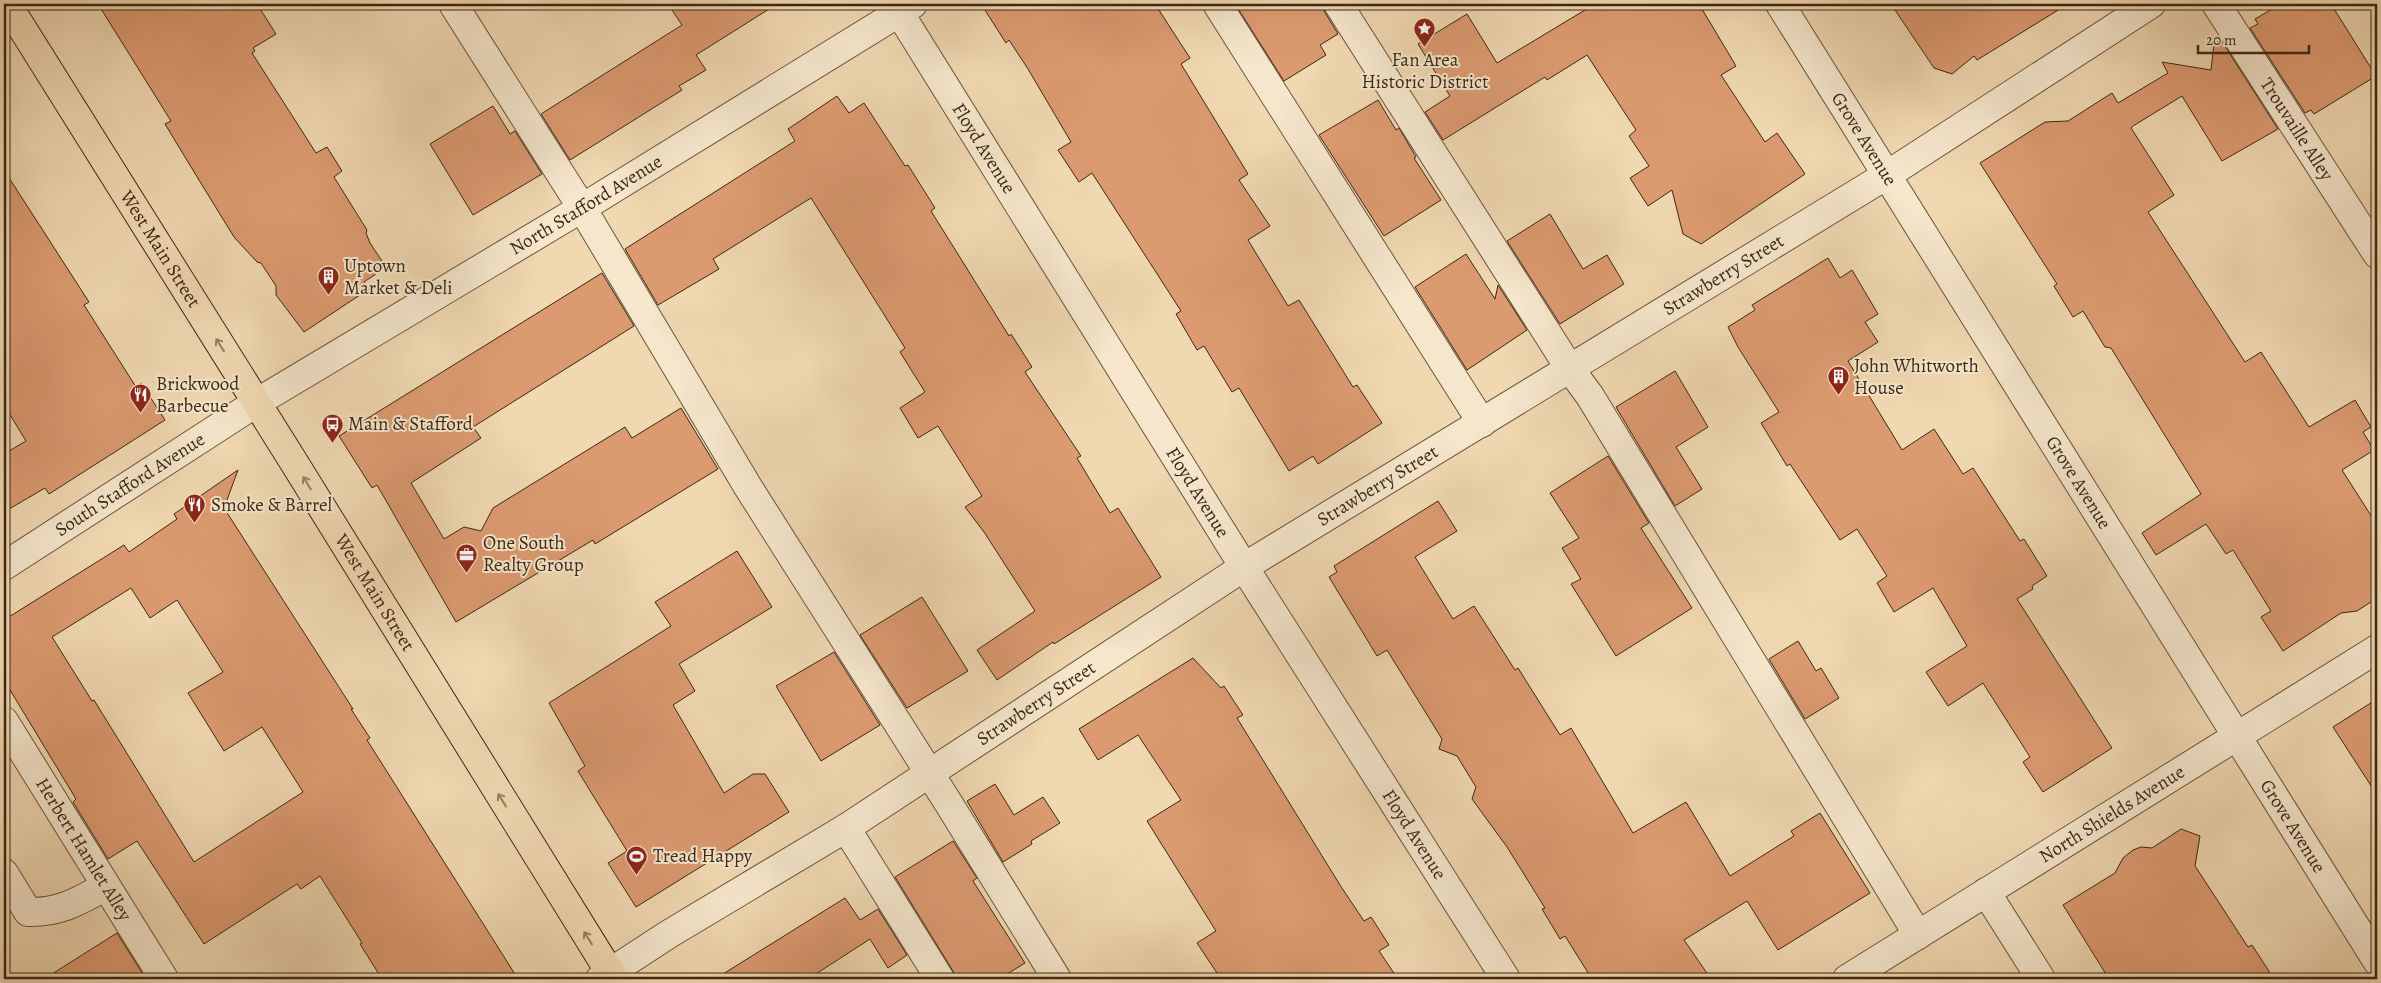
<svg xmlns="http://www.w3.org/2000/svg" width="2381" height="983" font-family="Alegreya,serif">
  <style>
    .building { fill: #dc9a70; stroke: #3c2715; fill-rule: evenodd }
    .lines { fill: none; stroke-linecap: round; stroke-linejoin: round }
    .minor-casing { stroke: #69533c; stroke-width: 30 }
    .major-casing { stroke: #3c2715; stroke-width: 30 }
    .minor { stroke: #f5e6cc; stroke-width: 28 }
    .major { stroke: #f0d8b1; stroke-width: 28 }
    .oneway { stroke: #968063 }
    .labels { text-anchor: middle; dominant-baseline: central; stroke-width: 4; stroke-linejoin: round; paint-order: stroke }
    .poi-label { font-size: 19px; fill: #3c2715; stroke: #f5e6cc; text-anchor: start }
    .street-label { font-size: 19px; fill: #3c2715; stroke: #f5e6cc }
  </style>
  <rect width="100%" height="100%" fill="#f0d8b1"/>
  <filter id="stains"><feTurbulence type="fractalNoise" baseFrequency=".004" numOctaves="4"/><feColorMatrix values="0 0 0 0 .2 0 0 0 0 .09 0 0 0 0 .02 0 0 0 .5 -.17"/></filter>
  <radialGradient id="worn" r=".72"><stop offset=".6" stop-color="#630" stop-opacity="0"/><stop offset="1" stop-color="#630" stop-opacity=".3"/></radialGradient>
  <path class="building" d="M98 4H257L276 34 253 48 255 51 252 53 316 153 327 147 342 171 334 177 367 230 366 233 370 243 386 267 364 282 369 289 304 332 276 295V286L261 263 257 262 234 237 202 185 165 124 171 121Z
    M668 4H777L696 55 706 70 679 86 682 90 570 160 541 114 682 25Z
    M981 4H1155L1190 58 1181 64 1248 174 1239 180 1270 226 1248 240 1288 306 1299 300 1353 387 1357 385 1382 423 1318 464 1313 456 1289 471 1239 388 1232 392 1204 346 1197 350 1176 314 1181 311 1092 173 1079 182 1058 150 1071 142 1028 69 1009 40 1006 43Z
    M1235 4H1320L1338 34 1320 45 1326 55 1284 81Z
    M1595 4H1699L1736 66 1721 75 1765 142 1777 133 1805 174 1701 244 1683 234 1672 190 1648 206 1630 178 1649 166 1629 136 1636 130 1587 55 1547 80 1545 77 1443 140 1425 112 1450 96 1418 44 1467 14 1497 63Z
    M1891 4H2068L1977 60 1974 56 1952 74 1934 68Z
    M2281 4H2331L2376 76 2314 114 2311 110 2305 113 2250 28 2258 24 2255 19Z
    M2221 40 2278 129 2222 161 2182 96 2133 126 2131 128 2174 195 2148 212 2245 362 2261 352 2309 427 2355 400 2371 427 2363 432 2374 450 2342 470 2377 525V598L2357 611 2341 613 2283 651 2261 617 2271 611 2233 550 2226 554 2206 524 2156 555 2142 533 2201 494 2111 348 2105 347 2083 311 2073 317 2054 286 2057 284 1980 163 2045 122 2068 121 2112 93 2118 103 2168 73 2162 62 2211 70 2214 43Z
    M837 96 849 113 864 103 905 166 908 165 935 208 931 211 1009 336 1011 334 1032 367 1025 372 1081 456 1077 458 1110 513 1118 508 1161 577 1054 644 1053 642 997 680 977 650 1035 611 984 532 965 507 982 496 938 426 918 438 900 408 925 392 900 352 905 348 811 198 713 259 719 269 658 305 625 249 795 141 788 129Z
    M1378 100 1396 130 1399 128 1416 157 1414 158 1441 200 1384 236 1319 135Z
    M493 106 510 134 515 131 542 174 473 215 430 144Z
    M4 170 89 302 84 305 136 387 141 383 165 420 49 494 45 488 4 512V454L26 441 4 405Z
    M1550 214 1583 269 1607 255 1624 284 1560 324 1507 241Z
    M1466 254 1495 299 1498 285 1527 330 1467 370 1415 287Z
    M1828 258 1840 278 1852 270 1878 314 1865 322 1878 342 1848 361 1902 450 1934 429 1963 474 1973 468 2020 541 2024 539 2047 576 2032 586 2033 589 2017 599 2112 748 2043 792 2023 762 2030 757 1983 683 1948 706 1926 672 1967 646 1933 588 1894 612 1877 583 1887 576 1857 529 1840 540 1790 464 1787 466 1761 423 1779 412 1738 347 1728 327 1755 310 1752 305Z
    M602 273 634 326 473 427 481 438 411 483 444 539 464 527 481 531 493 508 625 427 632 438 681 408 718 469 595 544 593 540 456 622 377 485 372 488 339 436Z
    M1675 371 1708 427 1676 447 1702 489 1675 506 1616 407Z
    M1608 456 1649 523 1641 528 1692 608 1616 656 1571 584 1581 579 1562 548 1579 538 1550 493Z
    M238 470 224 508 353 709H351L370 738 367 740 518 979H382L360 944 362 943 320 876 301 889 297 884 204 944 137 841 108 859 73 802 76 799 4 680V620L124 545 129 552 177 519 174 514ZM131 588 150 618 177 600 223 672 188 693 224 751 262 727 303 792 194 862 94 700 92 701 52 637Z
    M1438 501 1457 531 1415 557 1453 619 1474 606 1515 670 1518 668 1560 735 1571 728 1633 833 1686 802 1730 876 1794 836 1791 831 1820 813 1870 893 1778 950 1747 901 1684 940 1711 979H1592L1565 936 1560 939 1542 909 1545 908 1507 847 1472 799 1476 787 1457 756 1439 749 1442 739 1387 650 1377 656 1329 577 1337 572 1334 566Z
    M737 551 772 607 679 664 695 691 673 705 724 793 753 774H765L789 812 636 907 608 863 627 851 578 771 585 766 549 703 671 626 655 602Z
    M922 597 968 671 907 708 860 635Z
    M1798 641 1816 671 1821 668 1839 698 1805 719 1769 659Z
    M834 652 880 725 821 761 776 686Z
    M1193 658 1221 688 1224 686 1243 715 1237 718 1340 885 1364 921 1371 917 1389 945 1379 951 1398 979H1221L1197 943 1216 931 1147 821 1181 800 1138 735 1098 760 1079 729Z
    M2377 699V795L2333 727Z
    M995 784 1014 815 1043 797 1060 823 1031 841 1032 844 1003 862 967 801Z
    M2181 829 2200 836 2195 866 2248 947 2252 945 2274 979H2109L2063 905 2115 873 2123 858 2133 850 2141 847 2152 848Z
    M953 841 977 878 973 881 1025 963 999 979H956L953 971 895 877Z
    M845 898 860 920 878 909 907 955 888 968 870 939 808 979H715Z
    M117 933 146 979H44Z"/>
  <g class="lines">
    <defs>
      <g id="minor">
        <path d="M453 4 582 208 748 487 949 804 1057 979"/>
        <path id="s1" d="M894 4 1244 567 1506 979"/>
        <path d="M1217 4 1482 423"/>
        <path d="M1338 4 1570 369 1590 396 1918 935"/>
        <path id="s2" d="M1780 4 2377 961"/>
        <path id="s3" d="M2216 4 2377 254"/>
        <path id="s4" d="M4 566 256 403 582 208 913 4"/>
        <path id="s5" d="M4 721 164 979"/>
        <path d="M846 828 940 979"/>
        <path d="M4 873 28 912C60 913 79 901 106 886"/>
        <path d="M1986 892 2041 979"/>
        <path id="s6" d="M600 979 669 934 846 828 1244 567 1887 175 2151 4"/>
        <path id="s7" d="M1847 979 2377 649"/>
      </g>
      <g id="major">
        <path id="s8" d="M7 4 295 464 614 979"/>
      </g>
    </defs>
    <use href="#minor" class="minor-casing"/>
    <use href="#major" class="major-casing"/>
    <use href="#minor" class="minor"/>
    <use href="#major" class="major"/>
  </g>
  <defs><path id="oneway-shaft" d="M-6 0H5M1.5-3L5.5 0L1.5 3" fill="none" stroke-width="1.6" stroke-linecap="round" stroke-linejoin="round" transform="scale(1.25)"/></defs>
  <g class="oneway">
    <use href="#oneway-shaft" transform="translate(220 345) rotate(-122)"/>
    <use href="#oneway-shaft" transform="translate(307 483) rotate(-121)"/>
    <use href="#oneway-shaft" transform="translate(502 800) rotate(-122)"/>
    <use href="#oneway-shaft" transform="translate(588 938) rotate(-122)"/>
  </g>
  <defs>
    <symbol id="sight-pin" viewBox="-11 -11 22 30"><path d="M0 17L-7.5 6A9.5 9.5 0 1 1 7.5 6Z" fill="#8f2418" stroke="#f5e6cc"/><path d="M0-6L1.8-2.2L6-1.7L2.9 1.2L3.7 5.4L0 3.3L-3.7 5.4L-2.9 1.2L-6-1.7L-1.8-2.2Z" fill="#fff"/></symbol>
    <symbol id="building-pin" viewBox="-11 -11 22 30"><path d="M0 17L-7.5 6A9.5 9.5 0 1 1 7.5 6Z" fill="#8f2418" stroke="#f5e6cc"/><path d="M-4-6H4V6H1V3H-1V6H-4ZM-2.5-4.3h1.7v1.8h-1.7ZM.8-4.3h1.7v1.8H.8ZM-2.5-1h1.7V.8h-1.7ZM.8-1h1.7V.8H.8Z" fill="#fff"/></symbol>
    <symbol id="restaurant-pin" viewBox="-11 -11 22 30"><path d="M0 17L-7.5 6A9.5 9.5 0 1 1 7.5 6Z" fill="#8f2418" stroke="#f5e6cc"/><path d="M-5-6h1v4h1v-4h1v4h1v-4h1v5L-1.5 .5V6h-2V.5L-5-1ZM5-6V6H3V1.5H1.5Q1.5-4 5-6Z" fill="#fff"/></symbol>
    <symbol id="bus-pin" viewBox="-11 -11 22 30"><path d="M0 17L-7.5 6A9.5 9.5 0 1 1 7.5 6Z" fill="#8f2418" stroke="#f5e6cc"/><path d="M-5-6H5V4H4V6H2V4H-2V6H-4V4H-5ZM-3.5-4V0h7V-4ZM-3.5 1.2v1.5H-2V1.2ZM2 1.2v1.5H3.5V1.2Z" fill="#fff"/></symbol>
    <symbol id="office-pin" viewBox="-11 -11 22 30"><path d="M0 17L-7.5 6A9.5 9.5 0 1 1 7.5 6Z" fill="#8f2418" stroke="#f5e6cc"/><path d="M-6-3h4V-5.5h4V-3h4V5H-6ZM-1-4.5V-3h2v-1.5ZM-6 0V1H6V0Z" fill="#fff"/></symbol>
    <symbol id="stadium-pin" viewBox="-11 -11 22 30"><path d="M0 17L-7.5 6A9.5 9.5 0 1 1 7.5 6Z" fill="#8f2418" stroke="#f5e6cc"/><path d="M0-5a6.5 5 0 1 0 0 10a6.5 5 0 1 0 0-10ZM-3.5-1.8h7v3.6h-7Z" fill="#fff"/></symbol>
  </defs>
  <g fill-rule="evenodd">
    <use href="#sight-pin" x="1412" y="16" width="25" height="34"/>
    <use href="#building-pin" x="316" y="264" width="25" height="34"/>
    <use href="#building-pin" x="1826" y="364" width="25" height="34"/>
    <use href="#restaurant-pin" x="128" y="382" width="25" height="34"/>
    <use href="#bus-pin" x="320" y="412" width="25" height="34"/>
    <use href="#restaurant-pin" x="182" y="492" width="25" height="34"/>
    <use href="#office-pin" x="454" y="542" width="25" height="34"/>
    <use href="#stadium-pin" x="624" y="844" width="25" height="34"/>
  </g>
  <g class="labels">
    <g class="poi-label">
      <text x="1425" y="60" text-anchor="middle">Fan Area<tspan x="1425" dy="22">Historic District</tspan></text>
      <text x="344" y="266">Uptown<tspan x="344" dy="22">Market &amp; Deli</tspan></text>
      <text x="1854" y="366">John Whitworth<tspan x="1854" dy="22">House</tspan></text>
      <text x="156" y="384">Brickwood<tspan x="156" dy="22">Barbecue</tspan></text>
      <text x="348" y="424">Main &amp; Stafford</text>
      <text x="211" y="505">Smoke &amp; Barrel</text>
      <text x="483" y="543">One South<tspan x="483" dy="22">Realty Group</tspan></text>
      <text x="653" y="856">Tread Happy</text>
    </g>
    <g class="street-label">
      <text stroke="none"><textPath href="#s3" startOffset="149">Trouvaille Alley</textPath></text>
      <text stroke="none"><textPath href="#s2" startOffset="159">Grove Avenue</textPath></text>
      <text stroke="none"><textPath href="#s1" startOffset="170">Floyd Avenue</textPath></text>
      <text stroke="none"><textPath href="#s4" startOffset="685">North Stafford Avenue</textPath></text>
      <text stroke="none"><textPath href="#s8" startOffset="289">West Main Street</textPath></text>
      <text stroke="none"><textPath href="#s6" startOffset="1326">Strawberry Street</textPath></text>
      <text stroke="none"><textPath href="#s2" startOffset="564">Grove Avenue</textPath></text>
      <text stroke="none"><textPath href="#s4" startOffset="150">South Stafford Avenue</textPath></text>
      <text stroke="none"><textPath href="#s6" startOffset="921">Strawberry Street</textPath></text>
      <text stroke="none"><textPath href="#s1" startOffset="575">Floyd Avenue</textPath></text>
      <text stroke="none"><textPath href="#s8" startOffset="694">West Main Street</textPath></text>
      <text stroke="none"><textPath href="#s6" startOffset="516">Strawberry Street</textPath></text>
      <text stroke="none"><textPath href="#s7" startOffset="312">North Shields Avenue</textPath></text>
      <text stroke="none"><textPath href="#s2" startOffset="969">Grove Avenue</textPath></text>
      <text stroke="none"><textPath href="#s1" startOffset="980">Floyd Avenue</textPath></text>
      <text stroke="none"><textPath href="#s5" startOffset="151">Herbert Hamlet Alley</textPath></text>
    </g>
  </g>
  <rect width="2381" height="983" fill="none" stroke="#f0d8b1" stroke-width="20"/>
  <rect x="5" y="5" width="2371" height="973" fill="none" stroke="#3c2715" stroke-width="2.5"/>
  <rect x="10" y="10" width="2361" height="963" fill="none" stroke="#3c2715"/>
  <path d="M2198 45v8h111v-8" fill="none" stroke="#3c2715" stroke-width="2.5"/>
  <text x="2206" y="45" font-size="15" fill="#3c2715" stroke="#f5e6cc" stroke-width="4" paint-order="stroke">20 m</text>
  <rect width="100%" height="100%" filter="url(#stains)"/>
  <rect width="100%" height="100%" fill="url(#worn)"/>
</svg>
